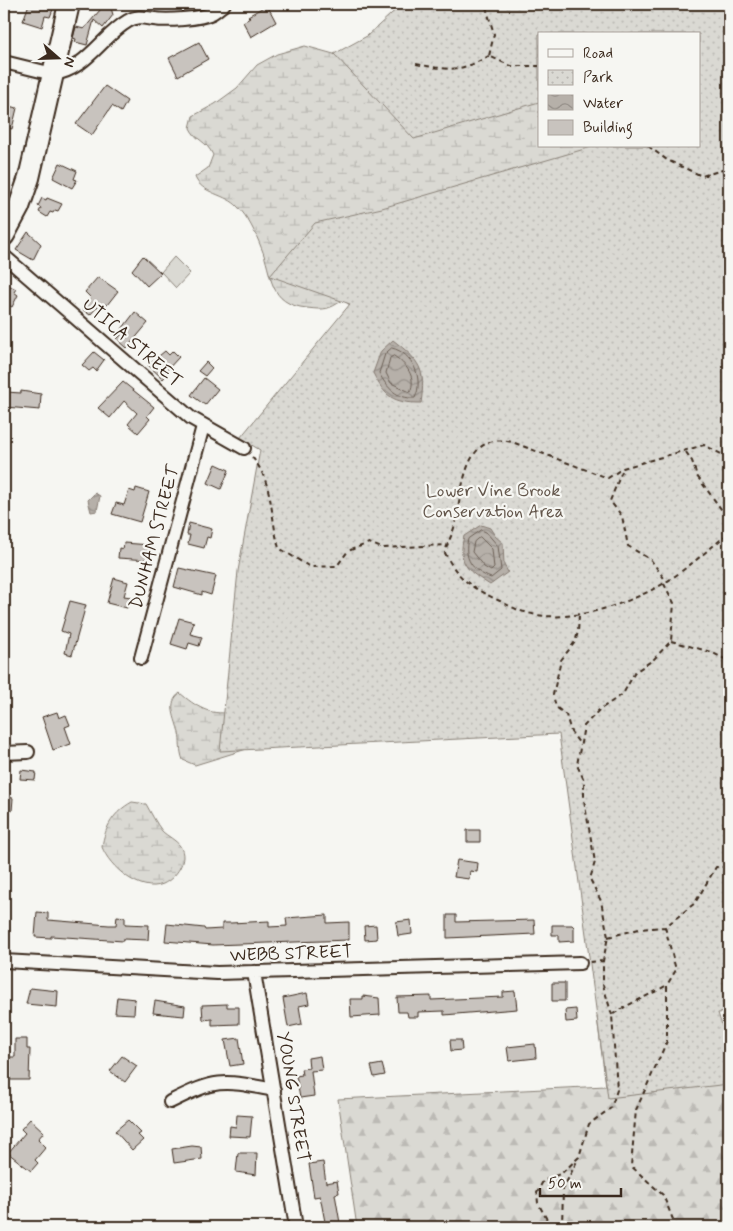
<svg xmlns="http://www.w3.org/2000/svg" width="733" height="1231" font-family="Mynerve,sans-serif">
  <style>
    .forest { fill: url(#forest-firs); stroke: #8a8278 }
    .wetland { fill: url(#wetland-marsh); stroke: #8a8278 }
    .park { fill: url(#park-dots); stroke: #8a8278 }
    .garden { fill: #dad9d3; stroke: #8a8278 }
    .water { fill: url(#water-waves); stroke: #857a71 }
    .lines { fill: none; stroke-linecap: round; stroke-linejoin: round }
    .shore { stroke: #6c6056; stroke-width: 1 }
    .building { fill: #c8c3be; stroke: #3b2a1e }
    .minor-casing { stroke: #3b2a1e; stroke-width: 16 }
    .primary-casing { stroke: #3b2a1e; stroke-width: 24 }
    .path { stroke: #3b2a1e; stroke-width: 2; stroke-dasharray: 5 4; stroke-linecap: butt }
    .minor { stroke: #f6f6f2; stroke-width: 12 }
    .primary { stroke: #f6f6f2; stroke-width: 20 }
    .labels { text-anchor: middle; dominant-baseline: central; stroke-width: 4.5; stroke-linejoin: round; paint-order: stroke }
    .street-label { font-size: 18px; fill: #3b2a1e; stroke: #f6f6f2 }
    .park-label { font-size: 18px; fill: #63564b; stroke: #f6f6f2 }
  </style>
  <defs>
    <pattern id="forest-firs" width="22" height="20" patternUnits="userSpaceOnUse" patternTransform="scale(1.25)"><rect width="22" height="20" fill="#dad9d3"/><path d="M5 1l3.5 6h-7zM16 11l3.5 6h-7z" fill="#bcbab5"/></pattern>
    <pattern id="wetland-marsh" width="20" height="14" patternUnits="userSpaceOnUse" patternTransform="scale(1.25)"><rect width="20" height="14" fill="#dad9d3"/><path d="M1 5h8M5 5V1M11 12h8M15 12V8" fill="none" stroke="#bcbab5"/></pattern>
    <pattern id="park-dots" width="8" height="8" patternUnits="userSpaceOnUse" patternTransform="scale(1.25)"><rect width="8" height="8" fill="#dad9d3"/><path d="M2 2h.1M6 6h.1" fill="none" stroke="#bcbab5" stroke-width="1.8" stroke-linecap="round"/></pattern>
    <pattern id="water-waves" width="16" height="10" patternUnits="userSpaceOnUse" patternTransform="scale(1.25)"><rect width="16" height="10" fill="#b6b0a9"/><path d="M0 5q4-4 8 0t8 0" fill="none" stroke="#958f89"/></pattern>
  </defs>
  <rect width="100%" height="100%" fill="#f6f6f2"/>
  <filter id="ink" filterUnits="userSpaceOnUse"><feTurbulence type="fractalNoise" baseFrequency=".02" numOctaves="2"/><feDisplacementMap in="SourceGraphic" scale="10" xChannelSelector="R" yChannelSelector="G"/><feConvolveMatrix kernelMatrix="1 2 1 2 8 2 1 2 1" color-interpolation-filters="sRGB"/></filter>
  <g filter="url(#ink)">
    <path class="forest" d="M597 1017 729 1048V1227H357L338 1099 606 1086Z"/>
    <path class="wetland" d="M729 4 539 34V146H687L355 309 343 300C328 310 325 310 307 308 267 304 273 275 261 247 256 234 248 217 238 207 227 194 201 194 195 177L208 168 213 155C206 140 196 141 190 128L193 116 215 104 237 88 257 65 277 54 305 46 366 63 511 34Z
      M180 693C195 706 210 716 230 712L250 748 195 765 183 760C179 750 181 742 179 733 176 719 166 703 180 693Z
      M132 802 146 804C151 813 156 823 162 831 167 836 176 840 180 846 189 860 176 878 163 884 140 894 109 866 102 847 105 826 114 812 132 802Z"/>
    <path class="park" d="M402 4H729V1012L718 1013 729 1048V1084L608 1098 559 734 220 751 238 571 260 450 240 438 350 304 270 276 315 223 382 208 595 146H699V34H539V102L414 139 334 54 367 36Z"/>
    <path class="garden" d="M174 257 190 273 176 288 161 272Z"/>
    <path class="water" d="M393 340C420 361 426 369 421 403 393 403 385 397 373 373L381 351Z
      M95 493 100 496 97 511 91 512 88 500Z
      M481 525 490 528 495 536 503 543 504 565 508 572 490 585C468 571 457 564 464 536Z"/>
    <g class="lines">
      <path class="shore" d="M392 348C413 353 424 379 415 398 397 399 387 388 379 373L385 354Z
        M394 356C406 364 417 377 410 392L391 383 386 373 390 358Z
        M481 530 486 532 498 546 501 570 491 578C472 571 463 558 468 539Z
        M480 537 492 549 494 568 491 571 484 567 472 552 474 542Z"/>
    </g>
    <path class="building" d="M29 4H55L50 17 45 16 42 27 23 21Z
      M99 4H110L113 15 103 28 94 20 87 45 75 42 76 39 73 38 76 27 84 29 100 10Z
      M267 5 276 22 251 37 243 22 250 18 248 16Z
      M199 42 208 59 178 76 169 58Z
      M105 86 127 101 121 112 112 106 92 135 76 124Z
      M4 105 17 108 12 129 4 127Z
      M60 163 77 171 74 179 77 180 72 188 53 178Z
      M42 198 46 200 47 198 62 204 58 211 55 210 53 213 50 212 47 217 39 212 41 208 38 206Z
      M28 232 41 244 33 260 16 250Z
      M143 256 161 273 147 286 132 270Z
      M98 277 118 291 107 305 105 304 103 306 100 304 90 315 82 309 91 298 85 292Z
      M4 283 16 289 14 292 18 295 12 307 4 303Z
      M135 312 148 323 127 348 117 339 121 335 119 333Z
      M165 351 169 355 173 351 179 357 167 370 169 372 163 379 148 365Z
      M94 352 104 360 96 371 93 368 89 371 82 365Z
      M206 362 212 368 205 376 198 371Z
      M204 378 218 389 205 405 191 395Z
      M123 382 154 407 147 416 150 419 138 433 128 424 137 413 124 401 110 418 98 408Z
      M21 391 41 394 40 410 5 407 6 392 21 393Z
      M216 464 229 470 221 489 208 483Z
      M136 488 149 492 140 522 112 514 116 503 124 505 129 490 135 492Z
      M189 523 212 529 210 538 207 537 204 548 188 544 190 535H187Z
      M124 543 150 545 149 560 118 558 119 548 123 549Z
      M179 568 216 576 211 595 202 592V595L174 587Z
      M114 578 128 582 124 596 131 597 127 608 107 603Z
      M70 601 86 605 72 655 65 653 69 634 61 631Z
      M179 618 194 622 190 634 202 637 199 646 189 643 187 649 171 644Z
      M57 712 59 718 66 715 70 725 65 727 71 744 53 750 42 717Z
      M21 770 36 772 35 780 20 779Z
      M4 797 13 798 12 811 4 810Z
      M467 830H480V842H467Z
      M457 860 478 863 477 872 470 871 469 879 454 877Z
      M37 912 48 913V920L109 925H116L117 916 125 917V924L149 925 148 940 123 939V941L51 936V938L35 937Z
      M327 915V923L349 922V940L213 945 165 941 167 924 204 928 205 930 222 929V923H231L269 921V927L287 926 286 918Z
      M447 915H456V922L534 920 535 934 447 938Z
      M411 920 412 934 398 936 396 922Z
      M376 925 377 939 365 940 364 926Z
      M552 925H572L574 927V941L559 942V935H552Z
      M552 983H565V1001H552Z
      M30 988 58 991 57 1007 26 1004Z
      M515 991 517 1009 444 1015V1011L418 1012V1017H408L407 1012H398L397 997 431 996V1000L503 997V992Z
      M307 993 309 1004 299 1006 302 1024 288 1027 283 998Z
      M363 996 379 998 380 1015 351 1017 350 999H363Z
      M117 997 135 999 134 1014 115 1013Z
      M155 1001 185 1006 184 1016 153 1013Z
      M227 1004V1007H239V1024L212 1025V1019L203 1020 202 1005Z
      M576 1009 577 1021 566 1022 565 1010Z
      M239 1038 243 1064 230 1066 225 1040Z
      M15 1039H27V1049H30L29 1080H10L9 1057H15Z
      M450 1040H461L462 1050 451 1051Z
      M535 1044 536 1058 509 1061 507 1047Z
      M122 1056 137 1066 125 1082 110 1071Z
      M320 1056 322 1070 311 1071 314 1096 300 1098 296 1076 302 1075 301 1069 309 1068 308 1058Z
      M382 1064 385 1075 374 1077 371 1066Z
      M237 1115 252 1116 250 1137 229 1136 230 1126 236 1127Z
      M30 1119 44 1132 38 1139 46 1147 35 1160 38 1163 31 1171 8 1153 25 1133 21 1129Z
      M128 1120 141 1133 138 1135 143 1140 132 1150 115 1131Z
      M192 1146 201 1147 202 1159 174 1163 172 1149Z
      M238 1153H257L256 1175 236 1172Z
      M323 1162 326 1183 337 1181 339 1193 335 1194 340 1223 334 1224V1227H326L320 1196 314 1197 309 1164Z"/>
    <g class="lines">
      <defs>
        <path id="minor" d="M4 62 53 74C86 70 102 36 128 21 137 15 145 18 154 19 167 21 200 19 212 13 216 11 220 7 224 4
          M4 256 191 418 244 448
          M141 658 203 426
          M4 753 28 752
          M4 961 217 973 580 963
          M254 972 296 1227
          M170 1102C218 1078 222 1080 274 1090"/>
        <path id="primary" d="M4 235 19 207 29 178 69 4"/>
      </defs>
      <use href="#minor" class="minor-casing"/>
      <use href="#primary" class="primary-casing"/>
      <path class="path" d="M479 4 486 7 496 4
        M486 7 494 34 489 56 511 66H539
        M416 64C450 70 458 73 489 56
        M648 146 667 160 702 176 729 168
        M686 452 692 461 697 476 729 520
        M252 457C274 483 270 517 279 548L310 567 337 566 348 551 369 543 382 548 447 545
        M729 458 704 445 623 468 608 478 512 442C463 430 463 490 455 524 453 534 447 543 445 553 458 580 474 589 500 601 508 605 516 610 525 612 566 626 630 604 666 582 688 568 709 549 729 533
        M622 471 610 501 622 516 628 546 651 560 666 581
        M579 616 578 632 575 642 561 660 553 695 556 707 566 715 571 732 580 744
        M671 641 711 652 729 661
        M665 927 676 970 667 985V1041L636 1110 631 1166 663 1195 676 1227
        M608 937 639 929 665 927 695 903 716 867H729
        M590 962 603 961
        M612 1015 603 985V961L608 937 601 901 590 879 595 862 584 800V780L577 765 584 726 599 710 623 694 635 672 653 660 671 641 674 603 664 584
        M551 1227 538 1203 537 1193 543 1181 562 1173 579 1157 589 1124 611 1108 617 1090 612 1015C629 1003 649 996 667 985
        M562 1227 563 1189 578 1159"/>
      <use href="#minor" class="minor"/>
      <use href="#primary" class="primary"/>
    </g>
  </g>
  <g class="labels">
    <g class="street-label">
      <text transform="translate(132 343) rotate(41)">UTICA STREET</text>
      <text transform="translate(155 537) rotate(-75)">DUNHAM STREET</text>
      <text transform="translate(291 954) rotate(-2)">WEBB STREET</text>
      <text transform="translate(293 1097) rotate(81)">YOUNG STREET</text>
    </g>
    <g class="park-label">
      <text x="493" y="491">Lower Vine Brook<tspan x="493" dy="21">Conservation Area</tspan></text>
    </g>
  </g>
  <rect width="733" height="1231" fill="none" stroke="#f6f6f2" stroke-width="20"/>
  <rect x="10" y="10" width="713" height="1211" fill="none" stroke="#3b2a1e" stroke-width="2" filter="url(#ink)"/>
  <rect x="538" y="32" width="162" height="115" fill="#f6f6f2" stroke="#aba49d"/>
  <rect x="548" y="49" width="25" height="8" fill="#f6f6f2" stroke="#aba49d"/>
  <text x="583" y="58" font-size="15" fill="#3b2a1e">Road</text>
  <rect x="548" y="70" width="25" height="15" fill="url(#park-dots)" stroke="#aba49d"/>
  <text x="583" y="82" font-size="15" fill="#3b2a1e">Park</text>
  <rect x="548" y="95" width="25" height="15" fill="url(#water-waves)" stroke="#aba49d"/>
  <text x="583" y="108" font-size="15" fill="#3b2a1e">Water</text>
  <rect x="548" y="120" width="25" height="15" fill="#c8c3be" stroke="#aba49d"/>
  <text x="583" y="132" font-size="15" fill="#3b2a1e">Building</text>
  <g transform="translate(58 58) rotate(110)" stroke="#f6f6f2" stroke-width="4" paint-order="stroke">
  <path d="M0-4L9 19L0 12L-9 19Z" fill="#3b2a1e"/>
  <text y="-8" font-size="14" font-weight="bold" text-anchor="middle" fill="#3b2a1e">N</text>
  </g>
  <path d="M540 1188v8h81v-8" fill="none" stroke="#3b2a1e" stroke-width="2.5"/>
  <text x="548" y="1188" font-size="15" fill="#3b2a1e" stroke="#f6f6f2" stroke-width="4" paint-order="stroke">50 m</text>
</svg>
